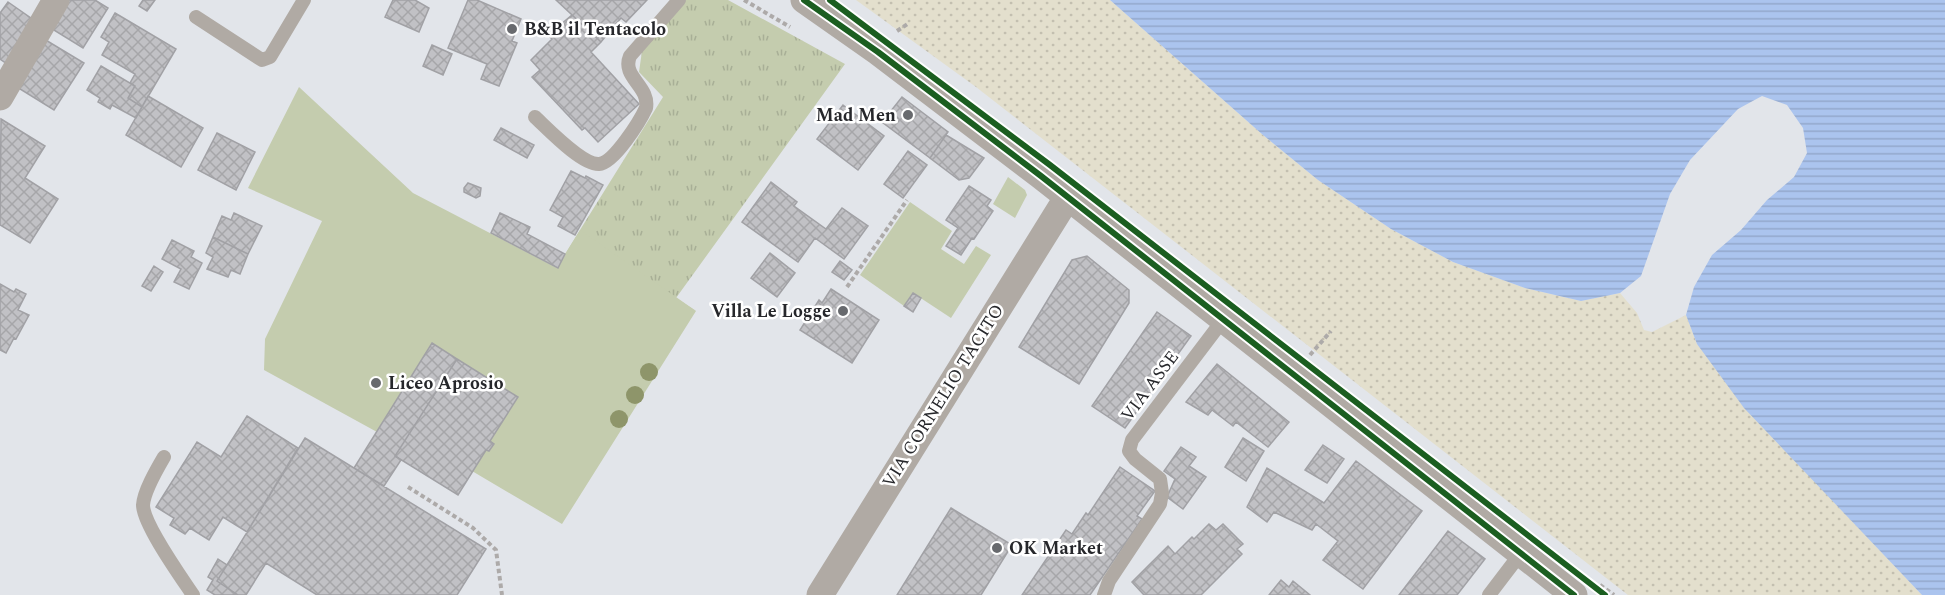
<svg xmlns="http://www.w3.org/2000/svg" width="1945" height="595" font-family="Spectral,serif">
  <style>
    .grass { fill: url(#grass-tufts) }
    .sand { fill: url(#sand-dots) }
    .garden { fill: #c4ccae }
    .water { fill: url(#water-rules) }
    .building { fill: url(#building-cross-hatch); stroke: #a1a1a5; stroke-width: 1.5 }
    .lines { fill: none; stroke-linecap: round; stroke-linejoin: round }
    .path { stroke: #adaaa9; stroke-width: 4; stroke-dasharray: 4.5 3; stroke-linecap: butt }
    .lane { stroke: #b0aaa4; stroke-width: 14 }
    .street { stroke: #b0aaa4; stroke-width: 27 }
    .cycleway-casing { stroke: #fff; stroke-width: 10 }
    .cycleway { stroke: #1b5e20; stroke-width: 6 }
    .tree { fill: #8e956a }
    .poi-dot { fill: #686a6e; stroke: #fff; stroke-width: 2 }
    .labels { text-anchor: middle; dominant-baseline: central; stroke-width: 5; stroke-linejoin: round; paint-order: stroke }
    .poi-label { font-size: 18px; font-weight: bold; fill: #26272b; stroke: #fff; text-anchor: start }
    .street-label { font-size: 18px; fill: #26272b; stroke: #fff }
  </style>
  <defs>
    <pattern id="grass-tufts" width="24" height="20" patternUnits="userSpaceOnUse" patternTransform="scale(1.5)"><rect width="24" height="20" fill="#c4ccae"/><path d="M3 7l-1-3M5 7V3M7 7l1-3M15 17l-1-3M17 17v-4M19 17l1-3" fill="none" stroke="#a8af96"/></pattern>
    <pattern id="sand-dots" width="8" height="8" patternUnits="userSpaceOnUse" patternTransform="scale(1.5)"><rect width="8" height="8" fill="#e3dfcd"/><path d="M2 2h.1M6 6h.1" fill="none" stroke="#c3bfb0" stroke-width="1.8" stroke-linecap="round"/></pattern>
    <pattern id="water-rules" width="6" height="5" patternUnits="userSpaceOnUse" patternTransform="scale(1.5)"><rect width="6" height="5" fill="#abc4ee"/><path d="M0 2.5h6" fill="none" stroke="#93a8cc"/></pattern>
    <pattern id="building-cross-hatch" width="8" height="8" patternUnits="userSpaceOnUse" patternTransform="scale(1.5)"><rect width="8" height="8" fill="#c1c1c5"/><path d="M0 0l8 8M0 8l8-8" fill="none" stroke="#a6a6a9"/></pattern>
  </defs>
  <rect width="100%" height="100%" fill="#e2e5ea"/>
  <path class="grass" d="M686 0H728L845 64 676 298 696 311 565 254 663 97 639 72 642 51Z"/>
  <path class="sand" d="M856 0H1110L1263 135 1318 180 1391 229 1453 262 1525 288 1581 301 1620 293 1637 313 1644 330 1652 332 1686 315 1697 344 1833 501 1922 595H1628L976 87Z"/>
  <path class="garden" d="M299 87 413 193 557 268 580 230 696 311 562 524 472 471 486 450 489 451 493 444 490 441 518 397 432 344 377 432 264 370 265 339 322 221 248 188Z
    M1008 177 1025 190 1027 195 1015 218 993 204Z
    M910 202 952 231 941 249 964 264 976 246 991 255 951 318 913 293 904 306 860 275Z"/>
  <path class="water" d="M1110 0H1945V595H1922L1744 408 1697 344 1686 315 1694 287 1712 255 1741 230 1767 200 1794 177 1807 153 1803 128 1787 105 1762 96 1738 109 1690 160 1670 194 1641 276 1620 293 1581 301 1525 288 1453 262 1391 229 1318 180 1263 135Z"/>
  <path class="building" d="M67 0H95L108 8 83 48 49 27Z
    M143 0H155L147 11 139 6Z
    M393 0H415L429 8 419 32 385 17Z
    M468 0H477L521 19 512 41 517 43 499 86 481 79 487 64 448 48Z
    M556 0H647L626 22 621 18 601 42Z
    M8 2 38 23 10 66 0 59V13Z
    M115 13 176 49 142 107 128 98 135 86 130 83 135 74 102 55 109 42 101 37Z
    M572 15 601 42 591 52 639 104 598 142 585 128 582 130 532 77 540 70 531 60 552 39 548 35Z
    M44 39 84 63 54 110 12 84Z
    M432 45 452 54 443 75 423 66Z
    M101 66 135 86 128 98 142 107 136 118 112 105 110 109 98 102 100 98 87 90Z
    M148 96 203 128 181 167 126 135Z
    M902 97 948 132 930 158 882 122Z
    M843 105 884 136 858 170 817 139Z
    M1 119 45 146 25 178 58 199 30 243 0 225Z
    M501 128 534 145 527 158 494 140Z
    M217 133 255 152 236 190 198 170Z
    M946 135 984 158 969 178 959 180 930 158Z
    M908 151 927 165 903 198 884 184Z
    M571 171 585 178 586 176 603 185 575 235 558 226 563 217 550 210Z
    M771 182 797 202 794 206 826 229 842 208 868 226 844 259 815 238 798 262 742 222Z
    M468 183 481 188 480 196 476 198 464 192V188Z
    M969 186 991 200 987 206 993 211 974 239 972 238 961 255 946 246 958 228 946 220Z
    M234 213 262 226 248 254 213 237 222 216 231 220Z
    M500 213 530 227 527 234 565 254 558 268 491 233Z
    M213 237 248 254 240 274 231 270 228 277 207 269 213 257 206 253Z
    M172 240 194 251 191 257 202 263 189 289 174 282 181 269 162 259Z
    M770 253 795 273 777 297 751 278Z
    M1087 256 1129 290V303L1079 384 1019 347 1072 260Z
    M840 261 852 270 844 280 832 272Z
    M154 266 163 272 151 291 142 286Z
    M0 284 14 292 16 289 26 294 18 310 29 315 16 339 14 338 6 353 0 350Z
    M831 289 879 320 852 363 800 330 819 300 822 303Z
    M913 293 921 298 913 312 904 306Z
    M1157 312 1191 336 1125 428 1092 406Z
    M432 343 457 359 395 456 401 460 384 486 354 468Z
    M457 359 518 397 490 441 494 444 489 451 486 450 458 495 395 456Z
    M1217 364 1289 422 1268 447 1236 422 1233 426 1212 410 1208 415 1186 402Z
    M247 416 298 448 247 532 223 517 209 540 190 528 185 534 170 525 174 518 156 507 197 442 221 457Z
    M305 438 486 549 457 595H317L266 563 246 595H238L217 581Z
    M1243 438 1264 451 1246 481 1225 467Z
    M1323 445 1344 459 1327 483 1305 470Z
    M1181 447 1196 457 1189 466 1206 477 1183 509 1167 497 1175 479 1164 471Z
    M1356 461 1422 511 1363 589 1323 560 1338 541 1316 524 1312 530 1274 512 1267 522 1247 507 1267 468 1324 503Z
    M1120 467 1155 491 1137 516 1142 519 1090 595H1022L1066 530 1072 534 1086 513 1088 515Z
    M951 508 1012 545 981 595H897Z
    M1209 524 1216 530 1223 524 1243 544 1237 549 1242 554 1201 595H1144L1132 582 1168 546 1175 554 1192 537 1194 539Z
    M1448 531 1485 559 1457 595H1399Z
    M218 559 227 565 217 581 238 595H215L207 590 213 580 208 577Z
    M1281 580 1289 587 1293 581 1310 595H1269Z"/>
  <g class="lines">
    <path class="path" d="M744 0 790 27
      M897 31 909 23
      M847 287 907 200
      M1310 355 1331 331
      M408 487 473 528 496 550 502 595
      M1600 585 1614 595"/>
    <path class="lane" d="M196 17 262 60 270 57 304 0
      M535 117C548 129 582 165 599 164 614 163 640 121 646 108 650 86 621 77 630 56L679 0
      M164 457C157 469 144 491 143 505 143 524 181 577 193 595
      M1104 595 1109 581 1160 504 1162 493 1160 479 1135 459 1129 451 1132 440 1223 320
      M1489 595 1521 553"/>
    <path class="street" d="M804 0 878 52 1041 176 1574 595
      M0 97 56 0
      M820 595 1067 198"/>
    <defs>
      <path id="cycleway" d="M804 0 878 52 1041 176 1574 595
        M830 0 1050 165 1605 595"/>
    </defs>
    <use href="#cycleway" class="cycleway-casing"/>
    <use href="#cycleway" class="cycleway"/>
  </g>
  <g class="tree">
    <circle cx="649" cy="372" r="9"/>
    <circle cx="635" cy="395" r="9"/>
    <circle cx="619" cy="419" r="9"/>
  </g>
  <g class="poi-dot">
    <circle cx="512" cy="29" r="6"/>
    <circle cx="908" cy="115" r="6"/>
    <circle cx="843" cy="311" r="6"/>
    <circle cx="376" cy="383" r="6"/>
    <circle cx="997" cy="548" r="6"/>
  </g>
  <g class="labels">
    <g class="poi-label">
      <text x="524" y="29">B&amp;B il Tentacolo</text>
      <text x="896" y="115" text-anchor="end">Mad Men</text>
      <text x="831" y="311" text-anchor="end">Villa Le Logge</text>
      <text x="388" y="383">Liceo Aprosio</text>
      <text x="1009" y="548">OK Market</text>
    </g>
    <g class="street-label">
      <text transform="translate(1150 386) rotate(-53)">VIA ASSE</text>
      <text transform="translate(943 396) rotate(-58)">VIA CORNELIO TACITO</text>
    </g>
  </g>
</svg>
